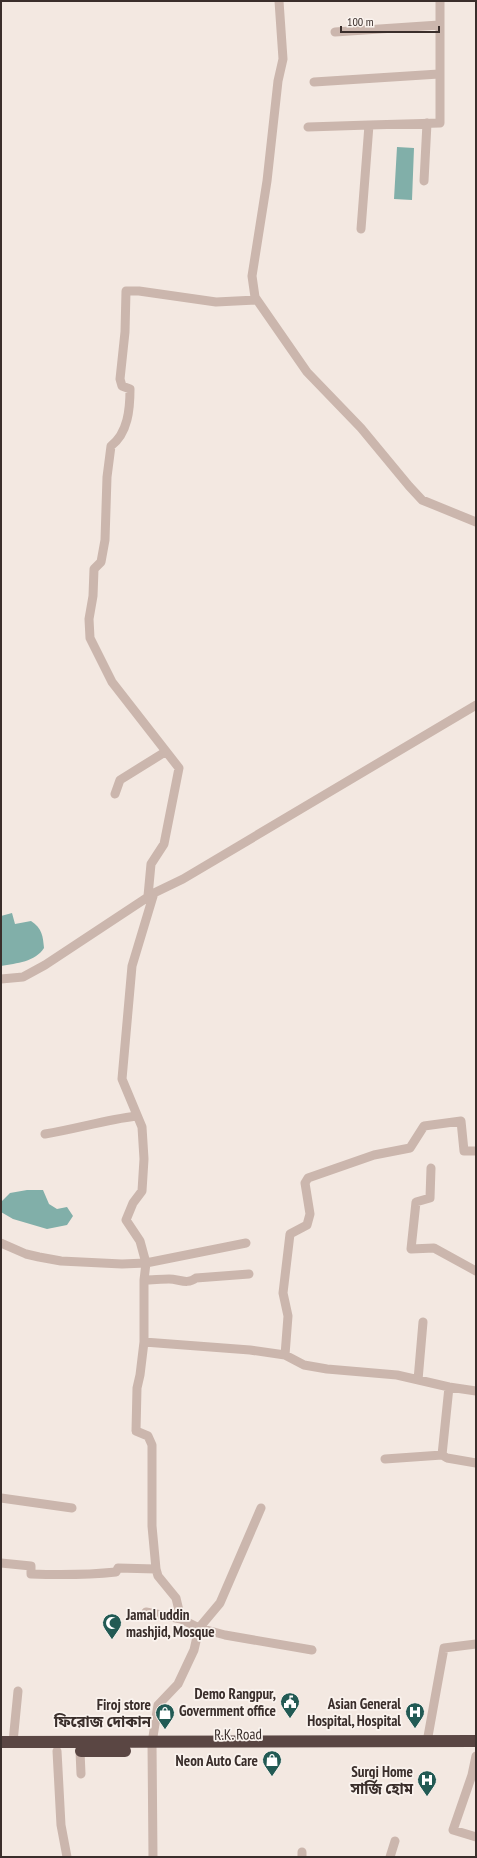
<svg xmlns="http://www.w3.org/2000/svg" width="477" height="1858" font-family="'PT Sans Narrow','Noto Sans Bengali',sans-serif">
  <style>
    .water { fill: #81afa9 }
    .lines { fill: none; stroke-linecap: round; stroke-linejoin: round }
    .minor { stroke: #cbb6ad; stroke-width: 9 }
    .highway { stroke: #5a4643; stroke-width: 12 }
    .labels { text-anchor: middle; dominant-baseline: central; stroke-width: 3.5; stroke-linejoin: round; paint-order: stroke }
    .poi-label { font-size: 15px; font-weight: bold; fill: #3a2e2b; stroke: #faf3ee; text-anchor: end }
    .street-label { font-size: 15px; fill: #3a2e2b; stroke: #faf3ee }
  </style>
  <rect width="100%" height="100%" fill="#f3e8e1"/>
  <path class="water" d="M397 147 414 148 412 200 394 199Z
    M12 913 15 924 31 921C42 928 43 936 44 948 35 962 17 963 1 966V916Z
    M27 1190H43L49 1204 57 1209 67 1207 73 1216 67 1225 47 1229 13 1219 1 1212V1202L10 1193Z"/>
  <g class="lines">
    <path class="minor" d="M279 1 283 59 278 81 267 181 252 276 255 297 307 372 361 428 409 486 422 500 476 522
      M335 32 439 25
      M314 82 439 74
      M308 127 369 125
      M424 181 427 123
      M361 229 369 125 440 123V1
      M115 794 120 780 165 752
      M148 896 151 864 164 844 179 768 112 682 90 638 89 619 93 596 94 569 101 562 105 540 107 477 111 446C128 433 130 409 130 389L122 386 120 379 125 332 126 291H139L216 302 257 300
      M1 979 23 977 45 965 154 893 183 879 476 705
      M45 1134C76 1129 105 1120 136 1116
      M431 1168 430 1198 416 1202 411 1249 434 1248 476 1271
      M1 1243 26 1254 39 1257 61 1261 122 1264 146 1263 246 1243
      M144 1280C152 1280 161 1279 169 1279 179 1279 187 1285 196 1278L249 1274
      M144 1342 250 1350 285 1355 304 1365 327 1369 397 1375 449 1387 476 1391
      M285 1355 288 1316 283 1293 290 1234 307 1225 310 1214 305 1183 308 1178 374 1155 410 1148 424 1126 461 1121 464 1151H476
      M418 1380 423 1322
      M442 1455 447 1458 476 1463
      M385 1459 442 1455 449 1387
      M1 1498 72 1508
      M261 1508 220 1603 199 1628 225 1635 312 1650
      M1 1563 31 1566V1574C59 1575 87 1575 116 1572L118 1568 156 1569
      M146 1612 181 1619
      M13 1742 18 1691
      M427 1742 444 1648 476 1644
      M57 1751 61 1825 67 1857
      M80 1751 81 1774
      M476 1756 472 1775 453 1830 476 1837
      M153 1857 152 1743 158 1705 178 1684 194 1650 199 1628 181 1619 176 1598 158 1576 156 1569 152 1526V1445L148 1436 136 1431 137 1388 140 1375 144 1342V1280L146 1263 140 1241 126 1220 133 1203 142 1191 144 1159 142 1127 122 1079 132 966 154 893
      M302 1857V1852
      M390 1857 395 1841"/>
    <path class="highway" d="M1 1742 476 1741
      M81 1751H125"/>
  </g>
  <defs>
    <symbol id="mosque-pin" viewBox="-11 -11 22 30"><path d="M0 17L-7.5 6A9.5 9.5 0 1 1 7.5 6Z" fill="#225a54" stroke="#faf3ee"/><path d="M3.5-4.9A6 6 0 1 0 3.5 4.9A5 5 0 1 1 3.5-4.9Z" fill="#fff"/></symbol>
    <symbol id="civic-pin" viewBox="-11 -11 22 30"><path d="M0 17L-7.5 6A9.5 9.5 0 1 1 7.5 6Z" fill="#225a54" stroke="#faf3ee"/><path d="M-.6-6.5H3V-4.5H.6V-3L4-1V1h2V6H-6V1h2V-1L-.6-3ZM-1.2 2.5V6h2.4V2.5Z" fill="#fff"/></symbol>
    <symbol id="hospital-pin" viewBox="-11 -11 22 30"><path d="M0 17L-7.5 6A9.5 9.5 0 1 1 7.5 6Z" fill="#225a54" stroke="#faf3ee"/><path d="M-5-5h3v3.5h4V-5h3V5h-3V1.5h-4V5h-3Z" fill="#fff"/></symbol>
    <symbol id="shop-pin" viewBox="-11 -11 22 30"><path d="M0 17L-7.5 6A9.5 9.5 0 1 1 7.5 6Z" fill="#225a54" stroke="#faf3ee"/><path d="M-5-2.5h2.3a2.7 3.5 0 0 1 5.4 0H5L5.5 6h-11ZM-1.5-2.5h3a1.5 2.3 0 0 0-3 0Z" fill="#fff"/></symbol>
  </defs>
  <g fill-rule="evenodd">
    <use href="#mosque-pin" x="101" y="1612" width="22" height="30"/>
    <use href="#civic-pin" x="279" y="1691" width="22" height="30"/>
    <use href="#hospital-pin" x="404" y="1701" width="22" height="30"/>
    <use href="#shop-pin" x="154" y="1702" width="22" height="30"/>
    <use href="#shop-pin" x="261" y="1749" width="22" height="30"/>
    <use href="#hospital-pin" x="416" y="1769" width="22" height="30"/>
  </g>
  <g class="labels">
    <g class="poi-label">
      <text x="126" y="1614" text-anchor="start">Jamal uddin<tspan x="126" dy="17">mashjid, Mosque</tspan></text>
      <text x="276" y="1693">Demo Rangpur,<tspan x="276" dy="17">Government office</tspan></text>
      <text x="401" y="1703">Asian General<tspan x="401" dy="17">Hospital, Hospital</tspan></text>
      <text x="151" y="1704">Firoj store<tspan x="151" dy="17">ফিরোজ দোকান</tspan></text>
      <text x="258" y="1760">Neon Auto Care</text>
      <text x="413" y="1771">Surgi Home<tspan x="413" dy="17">সার্জি হোম</tspan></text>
    </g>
    <g class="street-label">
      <text transform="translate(238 1734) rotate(-1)">R.K. Road</text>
    </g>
  </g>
  <rect width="477" height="1858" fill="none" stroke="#3a2e2b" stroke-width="4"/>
  <path d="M341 26v6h98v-6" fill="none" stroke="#3a2e2b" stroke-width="2"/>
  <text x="347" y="26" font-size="12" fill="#3a2e2b" stroke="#faf3ee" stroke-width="3" paint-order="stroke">100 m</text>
</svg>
